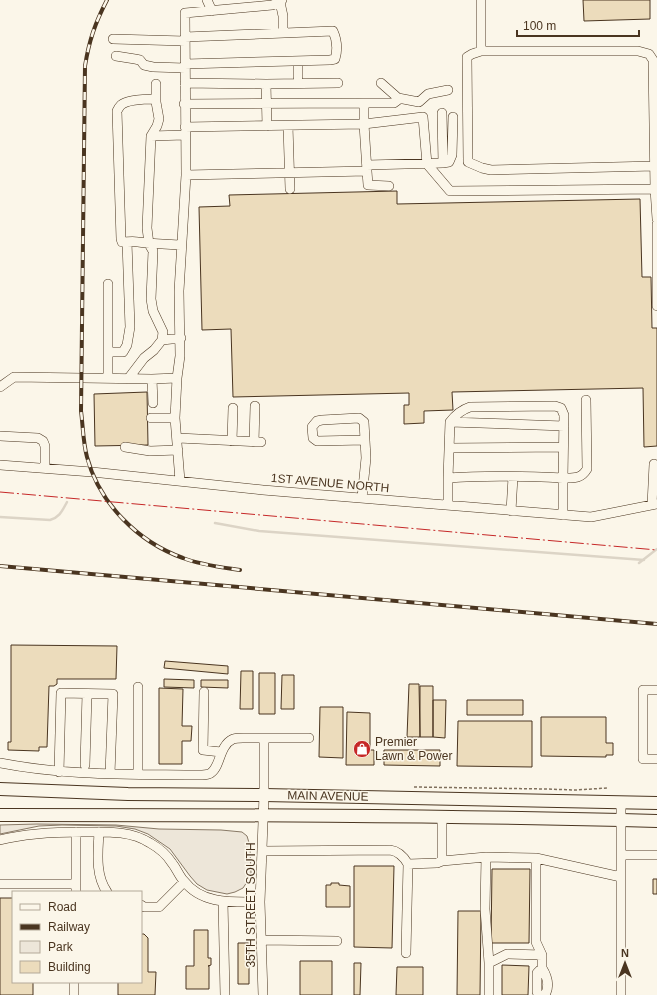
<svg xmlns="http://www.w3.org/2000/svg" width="657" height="995" font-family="Helvetica,sans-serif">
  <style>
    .green { fill: #ede6d9; stroke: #887966 }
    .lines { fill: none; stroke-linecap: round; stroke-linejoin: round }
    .stream { stroke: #dcd4c6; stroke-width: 2.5 }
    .building { fill: #ecdcbc; stroke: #4a3520 }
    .minor-casing { stroke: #4a3520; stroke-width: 10 }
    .major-casing { stroke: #4a3520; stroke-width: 14 }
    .path { stroke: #7f6f5c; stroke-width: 1.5; stroke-dasharray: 3 2; stroke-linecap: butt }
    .minor { stroke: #fbf6e9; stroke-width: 9 }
    .major { stroke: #fbf6e9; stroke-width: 12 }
    .rail-casing { stroke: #4a3520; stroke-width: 4 }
    .rail { stroke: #fbf6e9; stroke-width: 2.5; stroke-dasharray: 8; stroke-linecap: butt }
    .power { stroke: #c62828; stroke-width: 1; stroke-dasharray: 14 3 2 3; stroke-linecap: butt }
    .labels { text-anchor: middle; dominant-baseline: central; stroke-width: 3; stroke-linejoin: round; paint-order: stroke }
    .street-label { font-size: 12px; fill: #4a3520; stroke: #fbf6e9 }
    .poi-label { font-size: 12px; fill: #4a3520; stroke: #fbf6e9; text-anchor: start }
  </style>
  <rect width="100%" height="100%" fill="#fbf6e9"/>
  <path class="green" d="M37 824 116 825 159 829 221 830 242 832 247 836 250 846 251 873 249 879 243 888 235 892 227 894 207 890 197 884 190 876 170 849 148 834 135 829 116 826 62 825 39 826 0 834V825Z"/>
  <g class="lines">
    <path class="stream" d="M0 517 50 520C60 517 62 511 67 502
      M215 523 259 531 644 560
      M639 563 657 549"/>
  </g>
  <path class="building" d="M583 0H650V19L584 21Z
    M397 191V204L640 199 642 277H651L652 328H657V446L644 447 643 388 452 392 453 410 424 411V423L404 424V405H409V393L233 397 231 329 202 330 199 207 230 206 229 195Z
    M147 392 148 445 95 446 94 394Z
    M11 645 117 646 116 679H57V684L54 686H49L47 747H39V751L8 750V742H11Z
    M165 661 228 666V674L164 668Z
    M241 671H253V709H240Z
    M259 673H275V714H259Z
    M282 675H294V709H281Z
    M164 679 194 680V688L164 687Z
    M201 680H228V688L201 687Z
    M409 684H419L420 737H407Z
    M420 686H433V737H420Z
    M159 688 183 689 182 726H192L191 741H182V764H159Z
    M433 700H446L445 738 433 737Z
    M467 700H523V715H467Z
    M320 707H343V758L319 757Z
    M347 712 370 713V750H374V765H346Z
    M541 717H606V743H613V755H606V757L541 756Z
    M458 721H532V767L457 766Z
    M384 750H440V766L384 765Z
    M354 866H394L392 948 354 947Z
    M492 869H530L529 943H491Z
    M653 879H657V894H653Z
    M331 883H339V885L350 886V907H326V885H331Z
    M0 898H13V982H33V995H0Z
    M458 911H481L480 995H457Z
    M194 930H208V958H211V965L208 966H209V989H186V966H194Z
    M141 934H144L148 938V972H156L155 995H118V982H141Z
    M238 943H249V984H238Z
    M300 961H332V995H300Z
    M354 963H361L360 995H354Z
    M502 965 529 966 528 995H502Z
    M397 967H423V995H396Z"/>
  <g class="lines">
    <defs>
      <path id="minor" d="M207 0 212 11
        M481 0V51
        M280 2 283 16V33
        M113 39 185 41
        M116 56 135 59 140 60 144 65 153 67 185 68
        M298 61V77
        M185 64 330 60 335 59C338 49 337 40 333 31L185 37
        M185 83 266 84 338 83
        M381 83 398 98 419 102 428 94 448 90
        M266 84 267 126
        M156 99C147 99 128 99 121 105 119 107 118 109 117 111L121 239 122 242C127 242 133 241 138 242 153 244 167 244 181 245
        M364 103H394L398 100V98
        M184 104 364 103V124L423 117 427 164 450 191 655 189 657 219
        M442 113 443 163
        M288 126 290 189
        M185 127 364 124 367 171 186 175
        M151 136 185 135
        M367 165 443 163 449 162 452 155 453 117
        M655 166 491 170 482 168 468 162 467 57 472 54 481 51H638L649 54 653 60 655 189
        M367 171 368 185 389 186
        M657 224V306
        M108 284V378
        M162 340 181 338
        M108 352H123L127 345 130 327 127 242
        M177 378 175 418 180 481
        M128 379 144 358 154 350 162 340 163 332 153 311 151 299 153 251 149 244 147 228 151 136 157 126 159 119 156 102V84
        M152 379 153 403
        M0 387 14 377 152 379 177 378 180 356 179 291 186 175 185 13 272 5 280 2 282 0
        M151 418H175
        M450 422 564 426
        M0 436 38 438 43 441 45 446V468
        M178 438 261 442
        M232 441 233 408
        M254 442 255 406
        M125 447 150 451 178 450
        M449 448 563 447
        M0 465 92 472 263 490 591 517 657 504
        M448 478 450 422C456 414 461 410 470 407L555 406 561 408 564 415 563 478C574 478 581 479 587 469L586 400
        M362 498 366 458 364 422 359 418 322 420 317 421 312 427 313 438 317 441 365 440
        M448 505V478C486 475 525 476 563 478V515
        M652 505 654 464
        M511 511 513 477
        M657 690H643V759H657
        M204 692 203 750 221 752
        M0 763C66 776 132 774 199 775 202 775 206 775 209 774 221 769 218 746 233 739 236 738 240 738 243 738H309
        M85 765 87 694
        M59 772 61 693 113 694 110 774
        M138 774V687
        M442 817V861L486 857 536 858 621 877
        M76 832V892
        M99 832C98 852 95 875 107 892
        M0 840C27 833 54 832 82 832 105 832 130 830 150 843 159 848 167 855 172 863 177 869 179 876 184 881 202 905 234 902 260 902
        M262 851 390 850C398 851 404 857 408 864L406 953
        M621 855H657
        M486 857 485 909 489 963V995
        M536 858V942L542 955V968
        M408 864 437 863 442 861
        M0 884H76
        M223 901 225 995
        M141 905 144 907H159L184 882
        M262 940 337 941
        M489 963 507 954 542 955
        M74 995V982
        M263 995 260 902 264 795V738
        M539 995 537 992V973L542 968C547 976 550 986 545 995
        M621 995V802"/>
      <path id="major" d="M0 789 128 794 264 795 657 803
        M0 815C219 815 438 815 657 821"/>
    </defs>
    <use href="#minor" class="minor-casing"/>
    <use href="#major" class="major-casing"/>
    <path class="path" d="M414 787 546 789 575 790 608 788"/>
    <use href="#minor" class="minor"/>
    <use href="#major" class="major"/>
    <defs>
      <path id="rail" d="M107 0C95 23 89 41 85 66L81 411C83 426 83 442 87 457 99 503 138 542 183 558 201 565 220 567 240 570
        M0 566 657 624"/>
    </defs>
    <use href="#rail" class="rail-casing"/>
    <use href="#rail" class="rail"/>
    <path class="power" d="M0 492 657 550"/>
  </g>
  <defs>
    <symbol id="shop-disc" viewBox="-11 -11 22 22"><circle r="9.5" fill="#c62828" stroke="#fbf6e9"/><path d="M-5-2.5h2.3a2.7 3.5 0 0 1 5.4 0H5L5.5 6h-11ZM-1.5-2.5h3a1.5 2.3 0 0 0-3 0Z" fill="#fff"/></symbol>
  </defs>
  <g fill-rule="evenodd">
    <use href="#shop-disc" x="352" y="739" width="20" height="20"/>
  </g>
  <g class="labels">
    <g class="street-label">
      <text transform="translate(330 483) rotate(5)">1ST AVENUE NORTH</text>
      <text transform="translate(328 796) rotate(1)">MAIN AVENUE</text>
      <text transform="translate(251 905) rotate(-90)">35TH STREET SOUTH</text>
    </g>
    <g class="poi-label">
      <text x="375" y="742">Premier<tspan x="375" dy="14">Lawn &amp; Power</tspan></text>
    </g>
  </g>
  <rect x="12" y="891" width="130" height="92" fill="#fbf6e9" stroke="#b4a999"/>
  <rect x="20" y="904" width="20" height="6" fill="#fbf6e9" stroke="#b4a999"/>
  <text x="48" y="911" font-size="12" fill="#4a3520">Road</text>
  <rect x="20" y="924" width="20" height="6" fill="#4a3520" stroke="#b4a999"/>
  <text x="48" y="931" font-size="12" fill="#4a3520">Railway</text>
  <rect x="20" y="941" width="20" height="12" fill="#ede6d9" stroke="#b4a999"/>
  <text x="48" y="951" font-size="12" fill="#4a3520">Park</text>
  <rect x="20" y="961" width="20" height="12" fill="#ecdcbc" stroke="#b4a999"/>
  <text x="48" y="971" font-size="12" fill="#4a3520">Building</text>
  <g transform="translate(625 963)" stroke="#fbf6e9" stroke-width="3" paint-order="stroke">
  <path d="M0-3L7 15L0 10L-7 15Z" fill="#4a3520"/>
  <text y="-6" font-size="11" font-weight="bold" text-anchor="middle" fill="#4a3520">N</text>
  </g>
  <path d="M517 30v6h122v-6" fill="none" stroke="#4a3520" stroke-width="2"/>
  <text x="523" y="30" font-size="12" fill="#4a3520" stroke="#fbf6e9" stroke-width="3" paint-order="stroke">100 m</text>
</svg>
